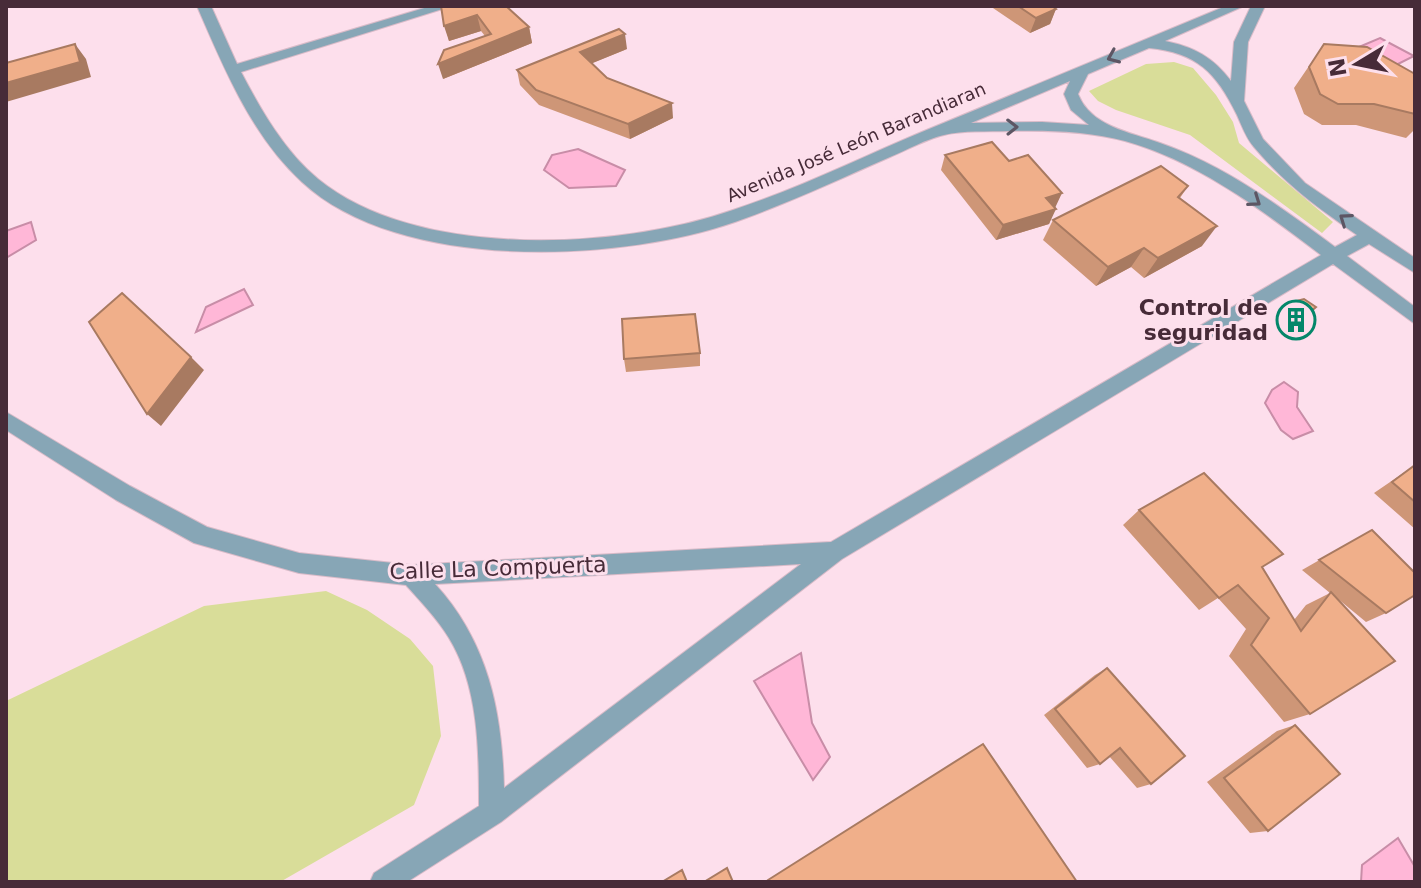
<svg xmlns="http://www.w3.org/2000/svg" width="1421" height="888" font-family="'DejaVu Sans',sans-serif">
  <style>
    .green { fill: #d9dd99 }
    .water { fill: #ffb7d7; stroke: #c88da7; stroke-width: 2 }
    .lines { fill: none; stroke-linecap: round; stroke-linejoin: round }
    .minor-casing { stroke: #d9bbc8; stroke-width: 2 }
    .minor { fill: #87a6b6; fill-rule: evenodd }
    .wall { fill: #ce9677 }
    .shaded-wall { fill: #a87a61 }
    .building { fill: #f0af8a; stroke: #a87a61; stroke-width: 2 }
    .oneway { stroke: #5d5664 }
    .labels { text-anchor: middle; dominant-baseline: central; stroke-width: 6; stroke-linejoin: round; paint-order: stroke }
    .far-street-label { font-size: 18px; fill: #472b38; stroke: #fddfec }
    .poi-label { font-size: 22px; font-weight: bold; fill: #472b38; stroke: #fddfec; text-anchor: end }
    .street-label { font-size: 22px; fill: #472b38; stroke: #fddfec }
  </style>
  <rect width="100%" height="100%" fill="#fddfec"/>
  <path class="green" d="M1174 62 1193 68 1216 95 1233 122 1239 143 1333 222 1322 233 1190 135 1116 110 1098 101 1089 91 1146 64Z
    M326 591 367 610 410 639 433 666 441 736 414 805 280 882H6V701L204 606Z"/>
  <path class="water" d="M1380 38 1414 56 1392 67 1359 47Z
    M578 149 625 170 616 186 569 188 544 170 552 155Z
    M31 222 36 240 6 258V231Z
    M244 289 253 305 196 332 206 307Z
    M1284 382 1298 392 1297 407 1313 431 1293 439 1281 430 1265 403 1272 390Z
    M801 653 812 723 830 757 813 780 754 681Z
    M1398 838 1415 867V882H1361L1362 865Z"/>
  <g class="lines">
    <defs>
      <path id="minor" d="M197 6H211L237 64 431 6H452L241 72C261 110 284 151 318 179 417 260 619 250 733 210 800 188 864 156 929 129 1028 88 1127 47 1226 6H1244L1165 41C1194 47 1213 57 1231 81L1234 42 1251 6H1265L1248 42 1244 101 1263 139 1305 183 1415 258V273L1369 244 1347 256 1415 307V324L1333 264 842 559 501 822 407 882H370L374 873 479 806C479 751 479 687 449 638 437 618 421 602 406 585L299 573 194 543 116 500 6 430V412L130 486 207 527 299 553 412 565 831 542 1321 255C1262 210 1197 161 1125 141 1087 131 1047 130 1009 131 988 132 963 130 944 135 926 139 907 150 890 157 842 178 795 200 746 218 628 263 401 274 302 182 251 135 224 68 197 6ZM1149 48C1197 53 1216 72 1237 115 1242 126 1246 138 1254 147 1287 186 1317 207 1357 235L1335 247C1281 207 1224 165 1160 143 1130 132 1091 127 1078 94L1088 74ZM1070 81 1064 94 1071 110 1089 125 1042 122 971 123ZM801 564 504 788C502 711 488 642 435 584Z"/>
    </defs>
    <use href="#minor" class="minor-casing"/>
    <use href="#minor" class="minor"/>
  </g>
  <path class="wall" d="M441 6 529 27 532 43 443 79 485 36 481 31 449 41Z
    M990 6H1061L1056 8 1050 24 1030 33Z
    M1324 44 1415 74V129L1406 138 1356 125H1322L1304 114 1294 88Z
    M627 49 592 63 607 78 673 118 630 139 539 105 520 85 517 70Z
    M945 155 1009 161 1055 208 1049 224 996 240 941 170Z
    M1188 186 1180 198 1202 246 1144 278 1131 267 1096 286 1043 240 1053 220Z
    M1288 303 1316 307 1295 326 1281 310Z
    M700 353V366L626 372 624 359Z
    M1415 465V529L1374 493Z
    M1139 510 1262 567 1294 620 1306 605 1330 593 1302 570 1372 530 1386 613 1366 622 1332 594 1310 714 1284 722 1229 656 1246 629 1218 598 1199 610 1123 525Z
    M1107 668 1151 784 1137 788 1109 756 1100 764 1087 768 1044 715 1095 675Z
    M1295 725 1268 831 1250 833 1207 782 1277 731Z"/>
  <path class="shaded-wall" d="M1056 9 1050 24 1030 33 1036 18Z
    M477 15 481 31 449 41 444 26Z
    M529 27 532 43 443 79 438 64Z
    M625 34 627 49 583 67 580 52Z
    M75 44 86 59 91 77 6 102V83Z
    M672 103 673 118 630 139 628 124Z
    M1062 193 1055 208 1046 198Z
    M1056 209 1049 224 996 240 1003 225Z
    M1217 226 1202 246 1144 278 1158 258Z
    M1144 248 1131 267 1096 286 1108 267Z
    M191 357 204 370 161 426 147 414Z"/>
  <path class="building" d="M441 6H506L529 27 438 64 444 50 491 34 477 15 444 26Z
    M1018 6H1052L1056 9 1036 18Z
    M619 29 625 34 580 52 607 78 672 103 628 124 536 90 517 70Z
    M75 44 80 62 6 83V63Z
    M1324 44 1367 47 1415 74V114L1374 104H1338L1320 94 1309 67Z
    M992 142 1009 161 1028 155 1062 193 1046 198 1056 209 1003 225 945 155Z
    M1161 166 1188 186 1178 197 1217 226 1158 258 1144 248 1108 267 1053 220Z
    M122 293 191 357 147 414 89 322Z
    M1304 299 1316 307 1302 319 1288 303Z
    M695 314 700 353 624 359 622 319Z
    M1415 465V502L1392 482Z
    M1204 473 1283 554 1262 567 1301 631 1331 592 1395 661 1310 714 1251 645 1269 618 1238 585 1219 598 1139 510Z
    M1372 530 1415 573V595L1386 613 1319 560Z
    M1107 668 1185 756 1151 784 1120 748 1100 764 1055 709Z
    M1295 725 1340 774 1268 831 1224 778Z
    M983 744 1077 882H769L768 880Z
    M727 868 733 882H704Z
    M682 870 687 882H662Z"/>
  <defs><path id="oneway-chevron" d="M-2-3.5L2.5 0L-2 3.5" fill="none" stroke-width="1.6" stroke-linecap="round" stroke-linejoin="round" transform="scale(2)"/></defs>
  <g class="oneway">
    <use href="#oneway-chevron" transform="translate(1113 57) rotate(157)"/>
    <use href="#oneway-chevron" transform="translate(1012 127) rotate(-1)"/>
    <use href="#oneway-chevron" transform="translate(1255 201) rotate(35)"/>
    <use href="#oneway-chevron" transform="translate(1345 219) rotate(-145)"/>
  </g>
  <defs>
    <symbol id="building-ring" viewBox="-11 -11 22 22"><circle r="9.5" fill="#fddfec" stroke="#04876a" stroke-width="1.5"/><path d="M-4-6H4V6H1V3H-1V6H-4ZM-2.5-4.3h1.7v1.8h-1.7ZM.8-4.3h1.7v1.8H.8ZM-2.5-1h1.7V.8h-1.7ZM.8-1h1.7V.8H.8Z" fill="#04876a"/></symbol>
  </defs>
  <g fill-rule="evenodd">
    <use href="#building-ring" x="1274" y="298" width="44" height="44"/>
  </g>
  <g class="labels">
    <g class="far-street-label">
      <text transform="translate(856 142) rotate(-23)">Avenida José León Barandiaran</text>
    </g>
    <g class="poi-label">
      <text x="1268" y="307">Control de<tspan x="1268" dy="25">seguridad</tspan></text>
    </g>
    <g class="street-label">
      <text transform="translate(498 568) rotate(-2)">Calle La Compuerta</text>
    </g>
  </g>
  <rect width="1421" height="888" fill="none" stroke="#472b38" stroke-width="16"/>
  <g transform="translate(1357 64) rotate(260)" stroke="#fddfec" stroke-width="6" paint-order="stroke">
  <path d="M0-6L14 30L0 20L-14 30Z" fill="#472b38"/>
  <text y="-12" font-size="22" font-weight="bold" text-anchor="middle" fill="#472b38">N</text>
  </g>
</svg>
